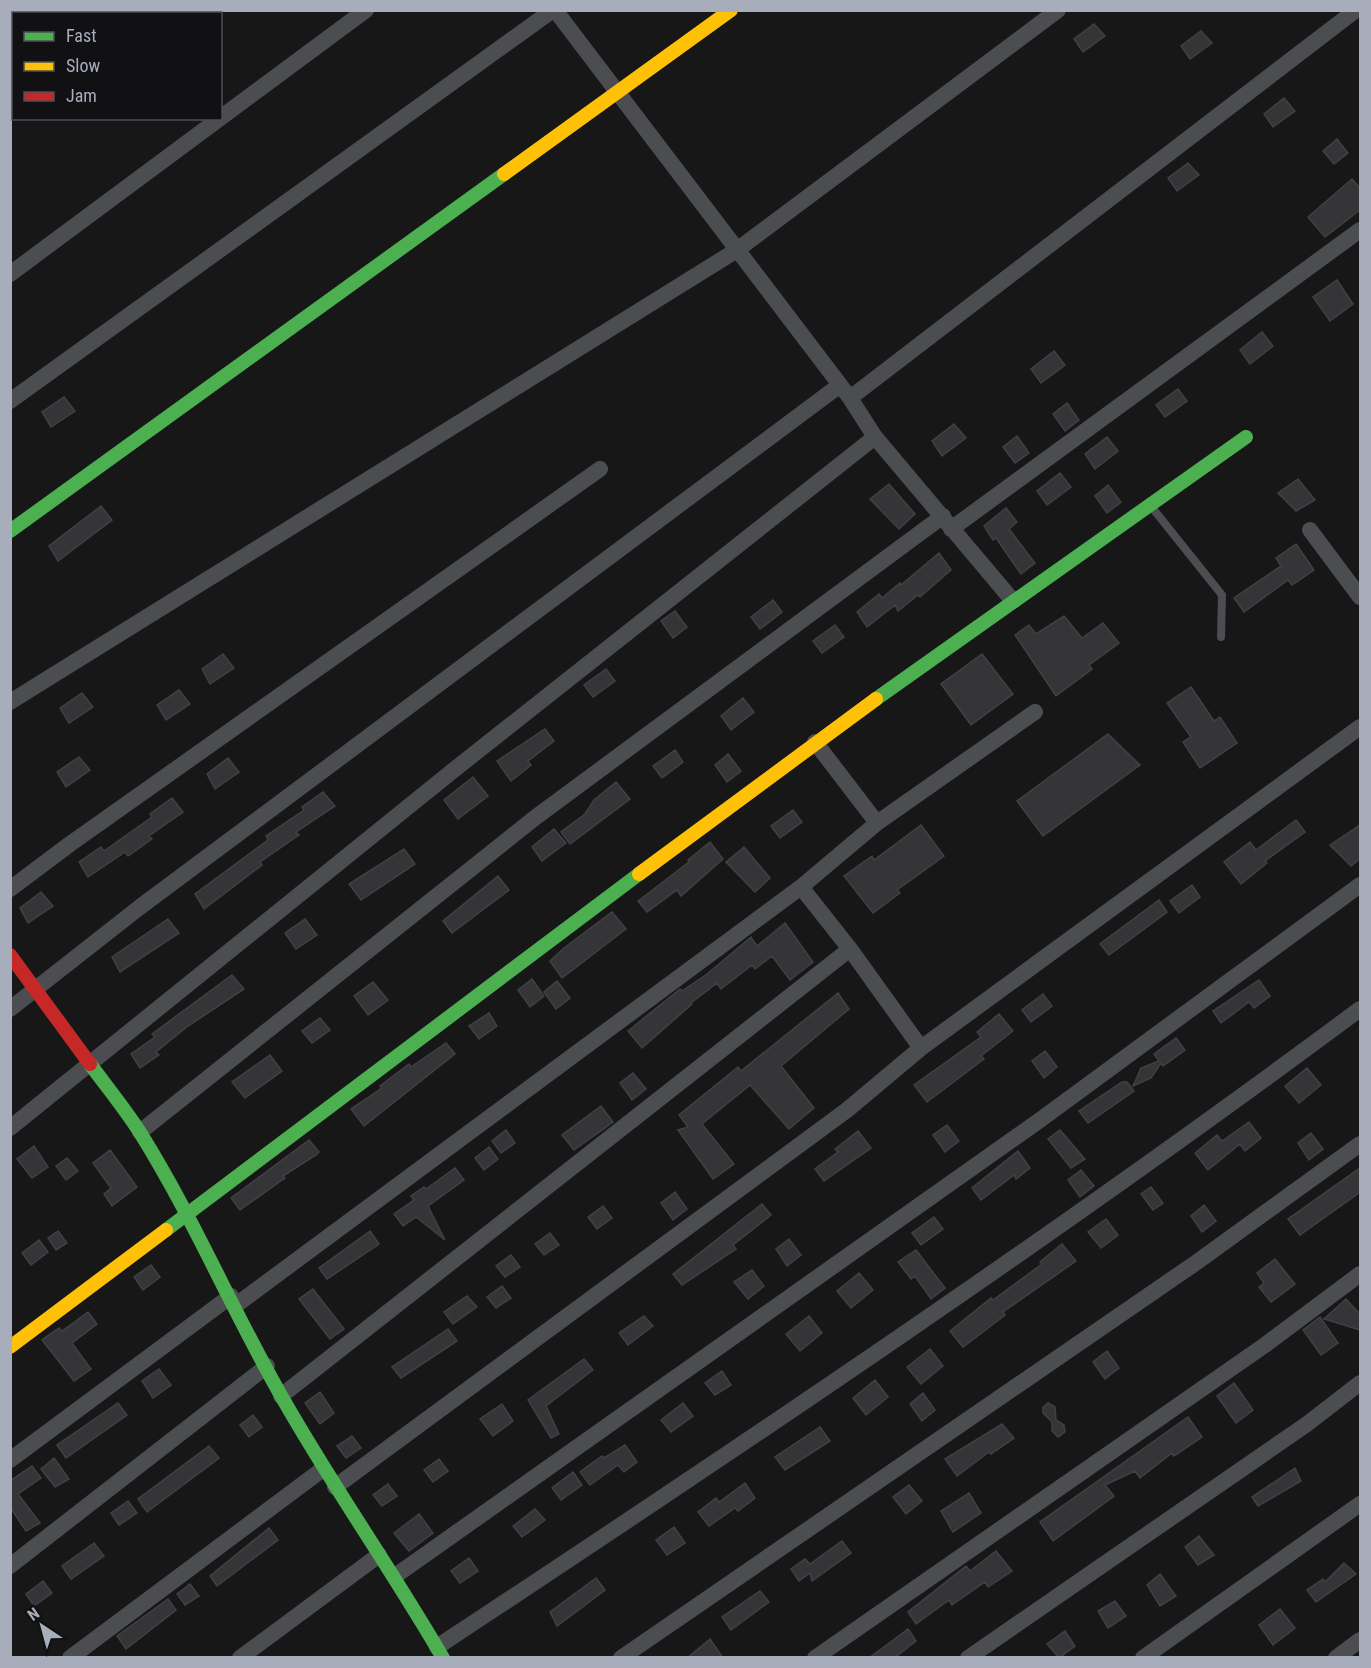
<svg xmlns="http://www.w3.org/2000/svg" width="1371" height="1668" font-family="'Roboto Condensed',sans-serif">
  <style>
    .building { fill: #353537; stroke: #404144; stroke-width: 1.5 }
    .lines { fill: none; stroke-linecap: round; stroke-linejoin: round }
    .lane { stroke: #4b4d51; stroke-width: 8 }
    .street { stroke: #4b4d51; stroke-width: 16 }
    .fast { stroke: #4caf50; stroke-width: 14 }
    .slow { stroke: #ffc107; stroke-width: 14 }
    .jam { stroke: #c62828; stroke-width: 14 }
  </style>
  <rect width="100%" height="100%" fill="#171718"/>
  <path class="building" d="M1094 24 1105 36 1083 52 1074 39Z
    M1201 31 1212 43 1190 59 1181 46Z
    M1284 98 1295 111 1273 127 1264 114Z
    M1337 139 1348 153 1334 164 1323 151Z
    M1188 163 1199 175 1177 191 1168 178Z
    M1352 179 1360 188V210L1325 237 1308 217Z
    M1337 280 1353 304 1330 321 1313 297Z
    M1262 332 1273 346 1250 364 1240 350Z
    M1054 351 1065 365 1041 383 1031 369Z
    M1178 389 1187 401 1165 417 1156 405Z
    M64 397 75 411 51 427 42 412Z
    M1067 403 1079 420 1065 431 1053 414Z
    M954 424 966 438 942 456 932 441Z
    M1017 436 1029 453 1015 463 1003 447Z
    M1107 437 1118 451 1095 469 1085 454Z
    M1060 473 1071 487 1047 505 1037 491Z
    M1298 479 1315 500 1296 511 1278 493Z
    M889 484 915 514 899 529 870 499Z
    M1108 485 1121 502 1107 513 1095 496Z
    M101 506 112 520 58 561 49 546Z
    M1006 508 1017 522 1009 529 1035 563 1021 574 996 538 993 540 984 526Z
    M1296 544 1314 570 1292 585 1288 580 1244 612 1234 598 1281 566 1276 558Z
    M939 553 951 570 920 597 918 595 898 611 895 605 867 627 857 612 879 594 882 598 900 583 901 585Z
    M773 600 782 612 760 629 751 617Z
    M675 611 687 627 673 638 661 621Z
    M1064 616 1082 638 1103 623 1119 643 1089 665 1092 669 1056 696 1015 635 1029 625 1036 634Z
    M835 625 844 637 822 653 813 641Z
    M223 654 234 668 210 684 202 669Z
    M982 654 1013 694 971 725 941 684Z
    M606 669 615 681 593 697 584 685Z
    M1191 687 1214 721 1220 717 1237 743 1200 768 1183 742 1191 737 1167 703Z
    M179 690 190 704 166 720 157 705Z
    M82 693 93 707 69 723 60 708Z
    M743 698 754 712 731 730 721 716Z
    M545 729 554 741 528 761 531 765 511 781 497 761Z
    M1108 734 1140 765 1043 836 1017 801Z
    M675 750 683 762 662 778 653 766Z
    M728 754 741 771 727 782 715 765Z
    M79 757 90 770 66 787 57 772Z
    M228 758 239 772 215 789 207 774Z
    M473 777 488 796 458 819 444 800Z
    M616 782 630 799 570 844 561 832 585 814 594 800Z
    M323 792 335 806 296 832 299 835 260 862 262 865 204 909 195 894 268 840 266 836 304 810 302 807Z
    M172 798 183 812 149 836 152 839 128 856 125 852 88 877 79 862 101 847 104 851 152 817 150 814Z
    M793 810 802 822 780 838 771 826Z
    M1296 820 1305 832 1265 861 1267 863 1241 884 1224 862 1250 842 1256 850Z
    M921 825 944 856 897 890 900 893 873 913 844 876 872 856 874 860Z
    M1360 825V859L1351 866 1330 845Z
    M554 829 566 843 542 861 532 847Z
    M710 842 723 859 681 896 677 890 647 912 638 901 689 862 688 860Z
    M744 847 770 878 755 892 726 862Z
    M404 849 415 864 361 900 349 884Z
    M498 876 509 890 452 933 443 921Z
    M1192 885 1200 897 1179 913 1170 901Z
    M41 892 53 906 28 923 20 908Z
    M1159 900 1167 912 1109 955 1100 944Z
    M612 912 626 929 562 978 550 961 564 948Z
    M168 919 179 933 120 972 112 957Z
    M305 919 317 935 296 949 285 933Z
    M785 923 813 962 790 980 772 956 755 969 752 965 721 989 717 983 691 1003 692 1004 642 1048 628 1031 680 989 682 991 707 974 751 937 757 946Z
    M232 975 244 989 188 1026 156 1052 159 1055 140 1068 131 1054 155 1037 152 1034Z
    M532 979 544 996 530 1007 518 990Z
    M1259 980 1270 996 1254 1008 1249 1002 1221 1023 1213 1011Z
    M557 981 570 998 556 1009 544 992Z
    M373 982 388 1000 368 1015 354 996Z
    M838 993 849 1009 781 1066 814 1108 789 1129 750 1085 702 1124 734 1164 713 1179 678 1130 688 1127 679 1115 738 1067 741 1071Z
    M1043 994 1052 1006 1031 1022 1022 1010Z
    M489 1013 497 1026 479 1039 469 1026Z
    M999 1014 1013 1031 981 1056 984 1059 927 1102 914 1085 981 1037 977 1032Z
    M320 1018 330 1030 312 1043 302 1031Z
    M1176 1038 1185 1050 1163 1066 1161 1063 1151 1078 1133 1086 1141 1068 1159 1061 1154 1054Z
    M446 1043 455 1054 364 1126 351 1109 382 1088 380 1086 409 1064 411 1067Z
    M1045 1051 1057 1067 1044 1078 1032 1061Z
    M270 1055 282 1071 245 1098 232 1082Z
    M1307 1068 1321 1085 1299 1103 1285 1086Z
    M633 1073 646 1089 632 1100 620 1083Z
    M1122 1082H1127L1134 1091 1088 1123 1079 1111Z
    M601 1106 613 1122 574 1150 562 1135Z
    M1249 1122 1261 1138 1245 1151 1240 1144 1208 1170 1195 1153 1217 1135 1222 1141Z
    M947 1125 959 1141 945 1152 933 1135Z
    M506 1130 515 1143 501 1153 492 1141Z
    M1060 1130 1085 1159 1071 1168 1048 1139Z
    M858 1131 871 1148 824 1181 815 1169 838 1152 835 1149Z
    M1311 1133 1323 1149 1309 1160 1298 1143Z
    M309 1140 319 1152 316 1155 283 1176 285 1178 240 1210 231 1198Z
    M34 1146 48 1167 32 1178 17 1159Z
    M489 1147 498 1159 484 1170 475 1158Z
    M110 1150 137 1187 112 1206 104 1194 111 1188 93 1163Z
    M1018 1151 1030 1168 1016 1179 1014 1175 981 1200 972 1188Z
    M67 1158 78 1171 66 1180 56 1166Z
    M455 1168 464 1180 428 1206 445 1240 416 1217 403 1226 394 1214 414 1200 411 1196 424 1187 426 1189Z
    M1360 1168V1192L1300 1235 1288 1219Z
    M1081 1170 1094 1186 1080 1197 1068 1180Z
    M1151 1187 1163 1203 1153 1210 1141 1194Z
    M675 1192 687 1209 673 1220 661 1203Z
    M762 1204 771 1215 733 1245 736 1249 682 1285 673 1274Z
    M1204 1205 1216 1221 1202 1232 1191 1216Z
    M603 1206 612 1218 597 1229 588 1217Z
    M934 1217 943 1229 921 1245 912 1233Z
    M1106 1219 1118 1235 1101 1248 1088 1232Z
    M58 1231 67 1243 56 1250 48 1238Z
    M370 1231 379 1244 327 1279 319 1268Z
    M550 1233 559 1245 544 1255 535 1244Z
    M789 1239 801 1255 787 1266 776 1249Z
    M39 1240 48 1252 31 1265 22 1253Z
    M1062 1244 1076 1261 1003 1312 1005 1315 963 1347 950 1331 991 1298 993 1300 1042 1264 1040 1262Z
    M916 1250 945 1288 931 1299 915 1276 911 1279 898 1262Z
    M511 1255 520 1267 505 1277 496 1266Z
    M1275 1259 1295 1284 1271 1302 1259 1287 1264 1283 1257 1273Z
    M151 1265 160 1277 143 1290 134 1277Z
    M752 1270 764 1286 748 1299 734 1282Z
    M859 1273 873 1290 851 1308 837 1291Z
    M502 1286 511 1298 496 1308 487 1297Z
    M313 1289 344 1329 330 1339 299 1299Z
    M467 1296 477 1307 453 1324 444 1312Z
    M1346 1299 1360 1314V1330L1324 1319Z
    M88 1312 97 1324 72 1343 91 1369 74 1381 42 1340 59 1328 62 1331Z
    M644 1316 653 1326 628 1345 619 1333Z
    M809 1316 822 1333 800 1351 786 1334Z
    M1320 1317 1338 1343 1321 1355 1303 1330Z
    M448 1329 457 1341 401 1378 392 1367Z
    M930 1349 943 1366 921 1384 907 1367Z
    M1107 1351 1119 1368 1105 1379 1093 1362Z
    M584 1359 593 1370 546 1406 559 1434 551 1438 528 1400Z
    M159 1369 171 1385 153 1398 142 1381Z
    M722 1371 731 1385 715 1395 705 1383Z
    M875 1380 888 1397 866 1415 853 1398Z
    M1234 1383 1253 1410 1236 1423 1217 1396Z
    M320 1392 334 1413 320 1424 305 1403Z
    M923 1393 935 1410 922 1421 910 1404Z
    M118 1403 127 1415 66 1458 57 1445Z
    M683 1403 693 1416 671 1432 661 1420Z
    M1048 1403 1055 1407 1056 1420 1064 1425 1065 1432 1058 1437 1052 1431V1422L1043 1413V1407Z
    M502 1404 513 1421 493 1436 480 1419Z
    M253 1415 262 1427 249 1437 240 1425Z
    M1188 1417 1202 1437 1174 1456 1172 1453 1140 1478 1135 1471 1105 1485 1114 1496 1053 1541 1040 1522Z
    M1002 1424 1014 1438 991 1454 989 1452 957 1476 945 1459Z
    M820 1427 830 1441 785 1470 775 1457Z
    M352 1436 361 1448 346 1458 337 1446Z
    M625 1445 637 1462 624 1472 618 1465 590 1485 580 1472 602 1456 604 1458Z
    M209 1446 219 1458 147 1512 138 1499Z
    M54 1458 69 1479 55 1487 41 1469Z
    M439 1459 448 1471 433 1482 424 1470Z
    M32 1466 41 1478 18 1494 40 1523 26 1531 10 1507V1481Z
    M1295 1468 1301 1481 1258 1506 1252 1497Z
    M573 1472 582 1485 561 1500 552 1488Z
    M745 1483 755 1498 738 1511 735 1508 709 1526 698 1512 716 1498 719 1502Z
    M388 1484 397 1496 382 1506 373 1495Z
    M909 1485 922 1501 906 1514 893 1497Z
    M969 1493 981 1513 953 1532 941 1511Z
    M128 1501 137 1513 119 1525 111 1513Z
    M535 1509 545 1520 522 1537 513 1526Z
    M419 1514 433 1533 409 1551 394 1533Z
    M674 1527 685 1543 667 1555 656 1540Z
    M269 1528 278 1540 217 1586 210 1576Z
    M1199 1536 1214 1555 1198 1565 1185 1547Z
    M842 1541 851 1553 812 1581 810 1573 799 1581 791 1569 805 1559 810 1564Z
    M94 1543 104 1556 71 1579 62 1566Z
    M996 1551 1012 1571 988 1587 985 1582 952 1605 949 1600 916 1624 908 1612 966 1566 970 1571Z
    M469 1558 478 1571 460 1583 451 1571Z
    M1344 1563 1356 1574 1316 1602 1307 1590 1323 1579 1325 1582Z
    M1160 1574 1176 1596 1160 1606 1147 1585Z
    M596 1578 605 1590 557 1626 550 1612Z
    M43 1581 52 1593 34 1606 26 1594Z
    M190 1584 199 1596 185 1605 177 1594Z
    M760 1591 769 1602 731 1630 722 1617Z
    M168 1599 176 1610 126 1649 117 1636Z
    M1115 1601 1126 1616 1108 1628 1098 1611Z
    M1280 1609 1295 1628 1273 1645 1259 1625Z
    M908 1629 916 1641 894 1658H869Z
    M1065 1631 1075 1646 1059 1658 1047 1644Z
    M710 1639 723 1658H687Z"/>
  <g class="lines">
    <path class="lane" d="M1150 505 1222 595 1221 637"/>
    <path class="street" d="M555 10 850 398 875 437 1013 601
      M76 14 80 10
      M10 62 14 60
      M10 274 366 10
      M850 398 1356 10
      M10 401 553 10
      M951 529 1360 230
      M1310 530 1360 597
      M10 702 737 250 1058 10
      M815 742 877 823
      M801 887 850 949 921 1048
      M10 889 70 844 600 469
      M10 1009 140 907 840 385
      M10 1128 455 769 875 437
      M140 1132 536 817 943 516
      M236 1305 801 887 877 823 1035 712
      M281 1396 850 949
      M10 1460 231 1296
      M335 1487 847 1110 921 1048 1360 727
      M10 1566 267 1366
      M395 1576 1040 1120 1360 885
      M437 1647C749 1441 1060 1232 1360 1009
      M70 1658 323 1469
      M240 1658 379 1555
      M621 1658 1197 1262 1360 1144
      M815 1658 1265 1345 1360 1274
      M968 1658 1307 1424 1360 1383
      M1143 1658 1360 1504
      M1336 1658 1360 1640"/>
    <path class="fast" d="M10 531 504 174
      M876 699 1246 437
      M90 1064C107 1087 126 1110 141 1134 194 1219 233 1312 283 1399 333 1487 392 1570 443 1658
      M166 1230 639 874"/>
    <path class="slow" d="M504 174 731 10
      M639 874 876 699
      M10 1347 166 1230"/>
    <path class="jam" d="M10 955 90 1064"/>
  </g>
  <rect width="1371" height="1668" fill="none" stroke="#a7adba" stroke-width="24"/>
  <rect x="12" y="12" width="210" height="108" fill="#111114" stroke="#4d4f56" stroke-width="1.5"/>
  <rect x="24" y="32" width="30" height="9" fill="#4caf50" stroke="#4d4f56" stroke-width="1.5"/>
  <text x="66" y="42" font-size="18" fill="#a7adba">Fast</text>
  <rect x="24" y="62" width="30" height="9" fill="#ffc107" stroke="#4d4f56" stroke-width="1.5"/>
  <text x="66" y="72" font-size="18" fill="#a7adba">Slow</text>
  <rect x="24" y="92" width="30" height="9" fill="#c62828" stroke="#4d4f56" stroke-width="1.5"/>
  <text x="66" y="102" font-size="18" fill="#a7adba">Jam</text>
  <g transform="translate(42 1626) rotate(324)" stroke="#111114" stroke-width="4.5" paint-order="stroke">
  <path d="M0-4.5L10 22L0 15L-10 22Z" fill="#a7adba"/>
  <text y="-9" font-size="16" font-weight="bold" text-anchor="middle" fill="#a7adba">N</text>
  </g>
</svg>
